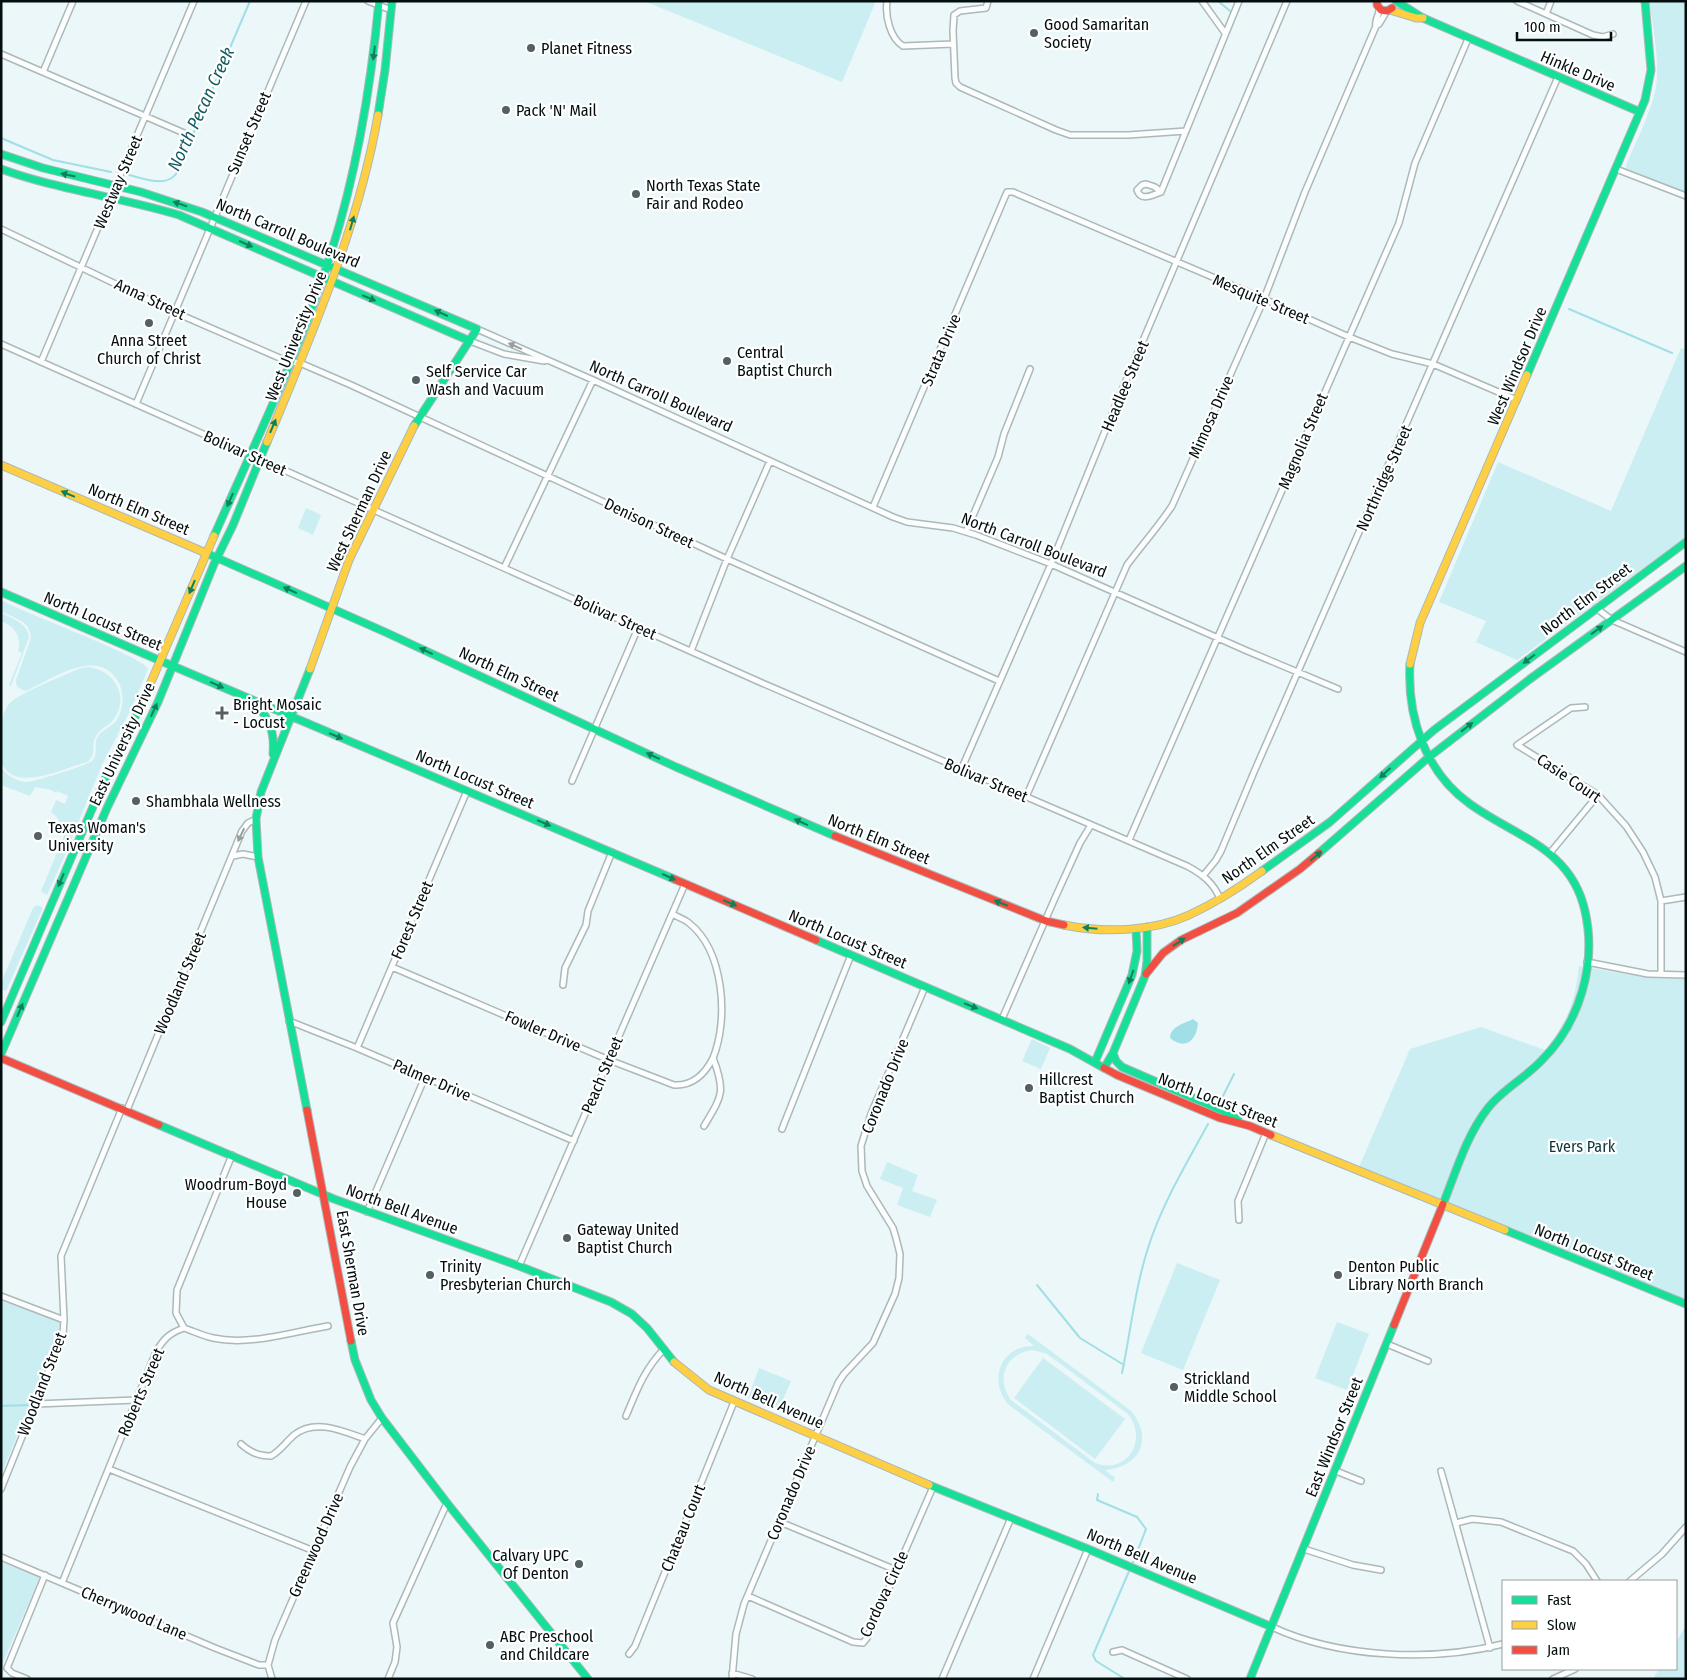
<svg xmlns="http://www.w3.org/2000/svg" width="1687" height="1680" font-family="'Fira Sans Condensed',sans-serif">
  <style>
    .green { fill: #cbeef2; fill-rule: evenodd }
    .water { fill: #a0dfe6 }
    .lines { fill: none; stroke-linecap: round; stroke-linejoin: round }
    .stream { stroke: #a0dfe6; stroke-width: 2 }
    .street-casing { stroke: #acb8b9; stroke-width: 8 }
    .fast-casing { stroke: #acb8b9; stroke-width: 9 }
    .slow-casing { stroke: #acb8b9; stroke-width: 9 }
    .jam-casing { stroke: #acb8b9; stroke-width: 9 }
    .street { stroke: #fcfefe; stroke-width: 5 }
    .fast { stroke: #16e098; stroke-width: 7 }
    .slow { stroke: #ffcf43; stroke-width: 7 }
    .jam { stroke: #f24e42; stroke-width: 7 }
    .oneway { fill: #0d825a }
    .oneway2 { fill: #989e9e }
    .poi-dot { fill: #546061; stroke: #fff; stroke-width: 2 }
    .labels { text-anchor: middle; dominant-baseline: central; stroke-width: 4.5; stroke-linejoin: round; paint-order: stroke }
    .poi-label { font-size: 16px; fill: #030e0f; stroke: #fff; text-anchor: start }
    .street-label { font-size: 16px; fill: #030e0f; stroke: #fff }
    .park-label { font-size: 16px; fill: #0c363a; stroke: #fff }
    .water-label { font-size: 18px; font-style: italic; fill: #135c63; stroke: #fff }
  </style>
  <rect width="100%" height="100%" fill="#ebf7f8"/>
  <path class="green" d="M644 1H876L842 82Z
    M1649 1H1686V195L1625 172 1627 163C1637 139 1651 113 1656 87 1660 63 1653 25 1649 1Z
    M1681 348 1686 350V537L1517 660 1476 642 1486 621 1439 602 1498 462 1611 511Z
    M306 508 321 515 313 535 298 528Z
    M1 600C23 613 143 656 148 669L131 709 102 765 64 857 47 895 41 891 67 829 58 826 60 823 56 816 51 812 56 800 65 804 68 796 57 791 56 793 51 790 35 787 30 796 1 785V767C7 776 16 781 27 782 34 782 88 765 92 761 99 753 93 744 98 736 104 728 113 727 118 718 123 708 124 696 120 685 101 644 53 678 26 691 20 689 15 687 16 680L31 638C31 621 14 618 1 611Z
    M1 613C13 619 27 623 29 637L11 686 9 685 22 653 18 651C22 637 15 626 1 621Z
    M89 667C114 671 130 695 114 719 109 726 98 729 95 738 91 747 97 755 87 762 65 768 15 793 2 764 0 759 1 751 1 745 1 732 0 715 9 704 17 694 67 674 81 668Z
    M37 905 42 907V910L6 991 1 989V983L33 908Z
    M1579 966 1650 978 1686 979V1300L1359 1167 1410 1049 1481 1027 1545 1050C1568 1020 1575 1003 1579 966Z
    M1032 1039 1050 1048 1041 1069 1022 1061Z
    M887 1162 918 1175 912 1191 937 1200 930 1217 897 1205 903 1188 880 1179Z
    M1177 1263 1220 1280 1183 1370 1141 1353Z
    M1 1301 63 1323 1 1475Z
    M1337 1322 1369 1334 1347 1390 1315 1378Z
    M1028 1334 1130 1410C1154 1437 1141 1467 1105 1470L1115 1478 1113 1482 1009 1405C987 1381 1001 1345 1034 1346L1025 1338ZM1033 1350 1047 1354 1128 1414C1149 1441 1126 1475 1095 1463L1011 1400C995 1378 1006 1353 1033 1350Z
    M1043 1358 1125 1419 1095 1459 1014 1398Z
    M759 1368 791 1381 778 1411 748 1398Z
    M1 1562 40 1577 1 1667Z
    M1686 1626V1679H1653L1659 1669H1676V1642Z"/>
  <path class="water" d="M1193 1019 1198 1023C1197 1040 1185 1051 1170 1038 1171 1026 1183 1024 1193 1019Z"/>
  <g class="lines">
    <path class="stream" d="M1218 1 1230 11
      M1 138 53 160 111 172
      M129 175C143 178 165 188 176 174L250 1
      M1569 309 1672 353
      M1222 1098 1234 1074
      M1037 1285 1080 1338 1124 1365
      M1122 1373C1131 1330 1135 1287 1149 1245 1163 1202 1187 1163 1208 1124
      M1 1406 28 1405
      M1098 1494 1097 1500 1137 1517 1146 1529 1132 1565
      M1125 1679 1096 1661 1093 1655 1130 1569"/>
    <defs>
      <path id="street" d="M368 1 391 10
        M887 1C885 16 890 38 903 46L953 44
        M988 1 986 8 960 11 954 15 953 31 955 78 956 83 960 87 1056 130 1070 135H1128L1186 131
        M1202 1 1225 33
        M1517 1 1593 35 1603 37 1613 34
        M1546 14 1551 1
        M1376 26C1374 20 1380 15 1379 8
        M1 54 184 133
        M43 72 73 1
        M1616 169 1686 196
        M1146 184 1155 187 1161 192C1152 195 1141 202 1137 190L1142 185Z
        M1161 192 1239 1
        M1 229 174 312 289 362 300 363 351 385 727 559 999 681
        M477 329 593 380 893 517 907 522 953 528 976 535 1051 564 1245 650 1338 689
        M470 341 504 354 544 361
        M1 344 762 683 1187 866C1202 874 1214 883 1220 899
        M41 362 194 1
        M136 404 306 1
        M873 507 1007 192H1013L1264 299 1349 337 1392 354 1433 364 1517 400
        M966 532 998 457 1004 434 1030 369
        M504 568 593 380
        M1596 608 1612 620 1686 652
        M691 651 727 559 770 461
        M1585 707 1571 708 1517 745 1598 795 1626 826 1643 852 1655 877 1661 901V974
        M961 770 1051 564 1114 409 1287 1
        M572 781 638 628
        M1026 797 1127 565C1142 545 1158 527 1172 506L1264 299 1305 192 1376 26 1379 24 1387 11
        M1129 840 1399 223 1415 163 1468 39
        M1550 853 1598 795
        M233 856 243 854 258 857
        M1203 876 1216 860 1221 851 1254 772 1558 77
        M1661 901 1686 897
        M672 914C678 917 684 919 689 923 724 951 729 1019 713 1058 726 1092 722 1096 704 1126
        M1587 962 1648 974 1686 975
        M392 967 609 1060 674 1085C693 1086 705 1074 713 1058
        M563 985 565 968 586 925 588 911 612 852
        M1002 1019 1055 898 1080 843 1091 825
        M289 1021 357 1048 574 1141
        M357 1048 467 791
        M127 1110 242 831 248 823 256 819
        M782 1129 851 955
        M367 1212 425 1077
        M1239 1220 1238 1201 1266 1133
        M519 1266 685 884
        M1 1296 64 1320
        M184 1328 176 1313 177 1290 232 1155
        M184 1328C193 1331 203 1336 213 1338 250 1346 291 1332 328 1326
        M1387 1344 1428 1361
        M36 1404 136 1400
        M626 1416C637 1390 644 1370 664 1349
        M241 1444C250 1452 258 1456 271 1456 280 1451 286 1442 294 1435 315 1418 343 1431 365 1439
        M109 1469 314 1551
        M1336 1471 1361 1481
        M1441 1471 1490 1648
        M1 1489 63 1335 64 1320 61 1256 122 1108
        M780 1522 896 1570
        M1456 1523 1472 1519 1501 1522 1573 1551 1586 1564 1597 1581
        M1304 1549 1353 1565 1381 1570
        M1 1557 215 1648 259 1665H268
        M1630 1581 1662 1554 1686 1527
        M62 1583 156 1352C164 1338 170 1333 184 1328
        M748 1596 853 1642 863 1643 867 1638 933 1487
        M1272 1627C1339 1658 1432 1662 1503 1644
        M1113 1652 1122 1650 1187 1679
        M629 1654 635 1646 734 1402
        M732 1673 752 1679
        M27 1679 12 1673 7 1668 45 1575
        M272 1679 268 1665 275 1640 350 1467 365 1439 382 1418
        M388 1679 395 1662 397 1647 393 1623 447 1503
        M732 1679 736 1634 744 1604 838 1383 844 1374 873 1343 895 1294 899 1278 900 1254 896 1238 893 1228 867 1186 862 1171 861 1146 871 1114 925 987
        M942 1679 1011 1518
        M1033 1679 1088 1549
        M1553 1679 1575 1669"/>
      <path id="fast" d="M1396 1 1423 18 1640 112
        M378 115 385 70 392 1
        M1 154 43 168 141 192 202 212 477 329 414 426
        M1 169C59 190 120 197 179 215L470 341
        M1527 375 1645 100 1651 70 1645 1
        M214 536C255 443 300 350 331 253 357 171 371 86 379 1
        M206 553 385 632 676 767 835 836
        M1 592 161 661
        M161 661 674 879
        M1410 664C1407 717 1425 772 1470 804 1516 837 1571 848 1585 911 1597 964 1580 1023 1541 1061 1525 1078 1502 1090 1488 1108 1466 1136 1456 1172 1443 1204
        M248 701C269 712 275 731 273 754
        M1319 853 1429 757 1530 679 1686 566
        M1262 871 1330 822 1434 730 1686 542
        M816 940 1070 1049 1104 1068 1113 1053 1145 976 1147 961V927
        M1 1022 104 781 142 703
        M1113 1053 1116 1061 1122 1067 1221 1110 1238 1119
        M1 1054 107 808 158 702 214 564 233 525 267 442
        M1095 1062 1132 975 1137 951 1136 929
        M307 1110 258 857 256 819 261 792 310 669
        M159 1125 334 1199 519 1266 611 1302 632 1314 647 1328 674 1362
        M1505 1230 1686 1304
        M351 1341 355 1360 371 1400 382 1418 447 1503 588 1679
        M929 1485 1088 1549 1272 1627
        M1250 1679 1394 1325"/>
      <path id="slow" d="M1390 10 1416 18H1423
        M267 442C311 336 358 229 378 115
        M1 465 206 553
        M1410 664 1420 623 1527 375
        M310 669 349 560 414 426
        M142 703 214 536
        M1064 925C1103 933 1152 932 1189 915 1215 903 1239 888 1262 871
        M1271 1135 1505 1230
        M674 1362 709 1390 929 1485"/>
      <path id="jam" d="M1377 1V5L1381 10 1387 11 1392 8
        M835 836 1046 921 1064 925
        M674 879 816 940
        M1146 974 1163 953 1181 940 1237 913 1300 869 1319 853
        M1 1058 159 1125
        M1104 1068 1117 1075 1220 1118 1250 1126 1271 1135
        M307 1110 351 1341
        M1394 1325 1443 1204"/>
    </defs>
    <use href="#street" class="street-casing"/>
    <use href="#fast" class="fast-casing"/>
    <use href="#slow" class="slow-casing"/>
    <use href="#jam" class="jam-casing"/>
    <use href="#street" class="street"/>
    <use href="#fast" class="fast"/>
    <use href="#slow" class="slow"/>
    <use href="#jam" class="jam"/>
  </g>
  <defs><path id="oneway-solid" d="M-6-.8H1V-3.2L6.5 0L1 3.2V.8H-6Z" transform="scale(1.25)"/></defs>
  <g class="oneway">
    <use href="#oneway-solid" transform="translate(374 53) rotate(97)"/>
    <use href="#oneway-solid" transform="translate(68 175) rotate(-168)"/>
    <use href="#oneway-solid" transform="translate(180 204) rotate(-161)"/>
    <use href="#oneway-solid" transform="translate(352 223) rotate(-74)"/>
    <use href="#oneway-solid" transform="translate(246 244) rotate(24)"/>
    <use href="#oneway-solid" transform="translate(369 298) rotate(23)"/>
    <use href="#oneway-solid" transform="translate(441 313) rotate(-156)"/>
    <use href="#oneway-solid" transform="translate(273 426) rotate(-67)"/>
    <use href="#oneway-solid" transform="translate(68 494) rotate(-157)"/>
    <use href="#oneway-solid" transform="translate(230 500) rotate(114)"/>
    <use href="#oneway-solid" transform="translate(192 587) rotate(113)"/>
    <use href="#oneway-solid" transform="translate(290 590) rotate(-156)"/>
    <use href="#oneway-solid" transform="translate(1597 630) rotate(-36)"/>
    <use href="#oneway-solid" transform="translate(426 651) rotate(-155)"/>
    <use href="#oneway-solid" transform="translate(1529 659) rotate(143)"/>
    <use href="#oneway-solid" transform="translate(217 685) rotate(24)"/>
    <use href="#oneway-solid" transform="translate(154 710) rotate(-65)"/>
    <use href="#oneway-solid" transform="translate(1467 727) rotate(-38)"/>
    <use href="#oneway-solid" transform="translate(336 736) rotate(23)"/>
    <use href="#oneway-solid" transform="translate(653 756) rotate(-155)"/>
    <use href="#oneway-solid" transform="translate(1385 773) rotate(137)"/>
    <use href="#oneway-solid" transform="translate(801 822) rotate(-156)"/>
    <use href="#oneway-solid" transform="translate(544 823) rotate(23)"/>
    <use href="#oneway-solid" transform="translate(1316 856) rotate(-40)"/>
    <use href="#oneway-solid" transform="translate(669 877) rotate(24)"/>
    <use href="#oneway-solid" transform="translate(61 880) rotate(113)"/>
    <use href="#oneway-solid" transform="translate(730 903) rotate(23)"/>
    <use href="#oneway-solid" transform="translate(1001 903) rotate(-158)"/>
    <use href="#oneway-solid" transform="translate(1090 928) rotate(-175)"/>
    <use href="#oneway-solid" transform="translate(1179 942) rotate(-33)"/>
    <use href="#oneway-solid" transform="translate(1131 977) rotate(110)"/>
    <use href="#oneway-solid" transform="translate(971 1006) rotate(22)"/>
    <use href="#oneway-solid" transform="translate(20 1010) rotate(-67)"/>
  </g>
  <g class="oneway2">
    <use href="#oneway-solid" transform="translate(515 346) rotate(-156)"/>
    <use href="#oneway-solid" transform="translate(241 835) rotate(115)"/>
  </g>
  <g class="poi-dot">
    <circle cx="1034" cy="33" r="5"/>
    <circle cx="531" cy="48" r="5"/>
    <circle cx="506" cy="110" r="5"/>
    <circle cx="636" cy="194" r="5"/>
    <circle cx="149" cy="323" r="5"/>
    <circle cx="727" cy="361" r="5"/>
    <circle cx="416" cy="380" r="5"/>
    <path d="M219.5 705.5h5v5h5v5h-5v5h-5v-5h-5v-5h5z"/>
    <circle cx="136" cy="801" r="5"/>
    <circle cx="38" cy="836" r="5"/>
    <circle cx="1029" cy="1088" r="5"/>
    <circle cx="297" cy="1193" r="5"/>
    <circle cx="567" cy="1238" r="5"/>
    <circle cx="430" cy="1275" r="5"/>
    <circle cx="1338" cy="1275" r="5"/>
    <circle cx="1174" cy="1387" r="5"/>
    <circle cx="579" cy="1564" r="5"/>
    <circle cx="490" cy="1645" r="5"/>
  </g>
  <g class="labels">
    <g class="poi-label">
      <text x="1044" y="24">Good Samaritan<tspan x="1044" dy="18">Society</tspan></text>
      <text x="541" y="48">Planet Fitness</text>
      <text x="516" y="110">Pack 'N' Mail</text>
      <text x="646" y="185">North Texas State<tspan x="646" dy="18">Fair and Rodeo</tspan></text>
      <text x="149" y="340" text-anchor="middle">Anna Street<tspan x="149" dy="18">Church of Christ</tspan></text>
      <text x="737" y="352">Central<tspan x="737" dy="18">Baptist Church</tspan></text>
      <text x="426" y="371">Self Service Car<tspan x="426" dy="18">Wash and Vacuum</tspan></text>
      <text x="233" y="704">Bright Mosaic<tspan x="233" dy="18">- Locust</tspan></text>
      <text x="146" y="801">Shambhala Wellness</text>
      <text x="48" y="827">Texas Woman's<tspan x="48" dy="18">University</tspan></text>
      <text x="1039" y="1079">Hillcrest<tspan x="1039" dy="18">Baptist Church</tspan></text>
      <text x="287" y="1184" text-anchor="end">Woodrum-Boyd<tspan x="287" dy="18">House</tspan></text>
      <text x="577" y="1229">Gateway United<tspan x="577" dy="18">Baptist Church</tspan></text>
      <text x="440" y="1266">Trinity<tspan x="440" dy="18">Presbyterian Church</tspan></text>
      <text x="1348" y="1266">Denton Public<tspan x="1348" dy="18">Library North Branch</tspan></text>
      <text x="1184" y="1378">Strickland<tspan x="1184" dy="18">Middle School</tspan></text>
      <text x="569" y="1555" text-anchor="end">Calvary UPC<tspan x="569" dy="18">Of Denton</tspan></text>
      <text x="500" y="1636">ABC Preschool<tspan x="500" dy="18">and Childcare</tspan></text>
    </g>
    <g class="street-label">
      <text transform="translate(1578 71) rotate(23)">Hinkle Drive</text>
      <text transform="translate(249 133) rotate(-67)">Sunset Street</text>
      <text transform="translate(118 182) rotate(-67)">Westway Street</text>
      <text transform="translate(288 233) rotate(23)">North Carroll Boulevard</text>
      <text transform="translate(150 299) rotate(25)">Anna Street</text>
      <text transform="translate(1261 299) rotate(23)">Mesquite Street</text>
      <text transform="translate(296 336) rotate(-68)">West University Drive</text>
      <text transform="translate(941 350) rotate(-67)">Strata Drive</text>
      <text transform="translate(1517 366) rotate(-67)">West Windsor Drive</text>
      <text transform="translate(1125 386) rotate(-67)">Headlee Street</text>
      <text transform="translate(661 396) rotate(24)">North Carroll Boulevard</text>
      <text transform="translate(1211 417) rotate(-66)">Mimosa Drive</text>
      <text transform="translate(1303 441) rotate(-67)">Magnolia Street</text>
      <text transform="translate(245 453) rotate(24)">Bolivar Street</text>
      <text transform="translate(1384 478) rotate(-66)">Northridge Street</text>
      <text transform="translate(139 509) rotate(23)">North Elm Street</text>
      <text transform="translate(359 511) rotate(-65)">West Sherman Drive</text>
      <text transform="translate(649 523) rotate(25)">Denison Street</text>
      <text transform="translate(1034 545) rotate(21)">North Carroll Boulevard</text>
      <text transform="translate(1586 599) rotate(-37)">North Elm Street</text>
      <text transform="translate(615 617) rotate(24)">Bolivar Street</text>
      <text transform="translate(103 621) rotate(23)">North Locust Street</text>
      <text transform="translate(509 674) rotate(25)">North Elm Street</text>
      <text transform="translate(122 744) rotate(-65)">East University Drive</text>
      <text transform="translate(1569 778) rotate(34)">Casie Court</text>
      <text transform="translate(475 779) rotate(23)">North Locust Street</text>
      <text transform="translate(986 780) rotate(23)">Bolivar Street</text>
      <text transform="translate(879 839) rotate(22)">North Elm Street</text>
      <text transform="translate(1268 849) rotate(-35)">North Elm Street</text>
      <text transform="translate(412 920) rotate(-67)">Forest Street</text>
      <text transform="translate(848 939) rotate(23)">North Locust Street</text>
      <text transform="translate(180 983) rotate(-67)">Woodland Street</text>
      <text transform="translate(543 1031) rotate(23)">Fowler Drive</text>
      <text transform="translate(602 1075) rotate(-67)">Peach Street</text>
      <text transform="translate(432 1080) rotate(23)">Palmer Drive</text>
      <text transform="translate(885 1086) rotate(-68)">Coronado Drive</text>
      <text transform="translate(1218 1100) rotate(21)">North Locust Street</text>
      <text transform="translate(402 1209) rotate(20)">North Bell Avenue</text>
      <text transform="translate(1594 1252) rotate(22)">North Locust Street</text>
      <text transform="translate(353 1273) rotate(80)">East Sherman Drive</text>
      <text transform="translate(42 1384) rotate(-69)">Woodland Street</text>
      <text transform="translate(141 1392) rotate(-67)">Roberts Street</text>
      <text transform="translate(769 1400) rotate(24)">North Bell Avenue</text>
      <text transform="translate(1334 1437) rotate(-68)">East Windsor Street</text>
      <text transform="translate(791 1493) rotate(-67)">Coronado Drive</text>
      <text transform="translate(683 1528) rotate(-68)">Chateau Court</text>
      <text transform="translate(316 1545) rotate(-66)">Greenwood Drive</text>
      <text transform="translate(1142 1556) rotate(23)">North Bell Avenue</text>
      <text transform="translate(884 1594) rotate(-65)">Cordova Circle</text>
      <text transform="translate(134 1613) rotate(23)">Cherrywood Lane</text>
    </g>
    <g class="park-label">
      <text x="1582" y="1146">Evers Park</text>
    </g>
    <g class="water-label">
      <text transform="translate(201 109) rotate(-65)">North Pecan Creek</text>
    </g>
  </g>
  <rect width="1687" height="1680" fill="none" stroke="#030e0f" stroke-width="5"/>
  <rect x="1502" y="1580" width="175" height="90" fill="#ffffff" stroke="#9a9f9f"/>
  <rect x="1512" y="1596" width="25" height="8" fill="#16e098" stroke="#9a9f9f"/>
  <text x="1547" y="1605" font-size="15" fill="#030e0f">Fast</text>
  <rect x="1512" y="1621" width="25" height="8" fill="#ffcf43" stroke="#9a9f9f"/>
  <text x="1547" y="1630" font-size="15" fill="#030e0f">Slow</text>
  <rect x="1512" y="1646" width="25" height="8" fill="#f24e42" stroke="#9a9f9f"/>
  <text x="1547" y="1655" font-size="15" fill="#030e0f">Jam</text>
  <path d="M1517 32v8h94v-8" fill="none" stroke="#030e0f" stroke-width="2.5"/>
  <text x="1524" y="32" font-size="15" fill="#030e0f" stroke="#ffffff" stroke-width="4" paint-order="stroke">100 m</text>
</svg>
